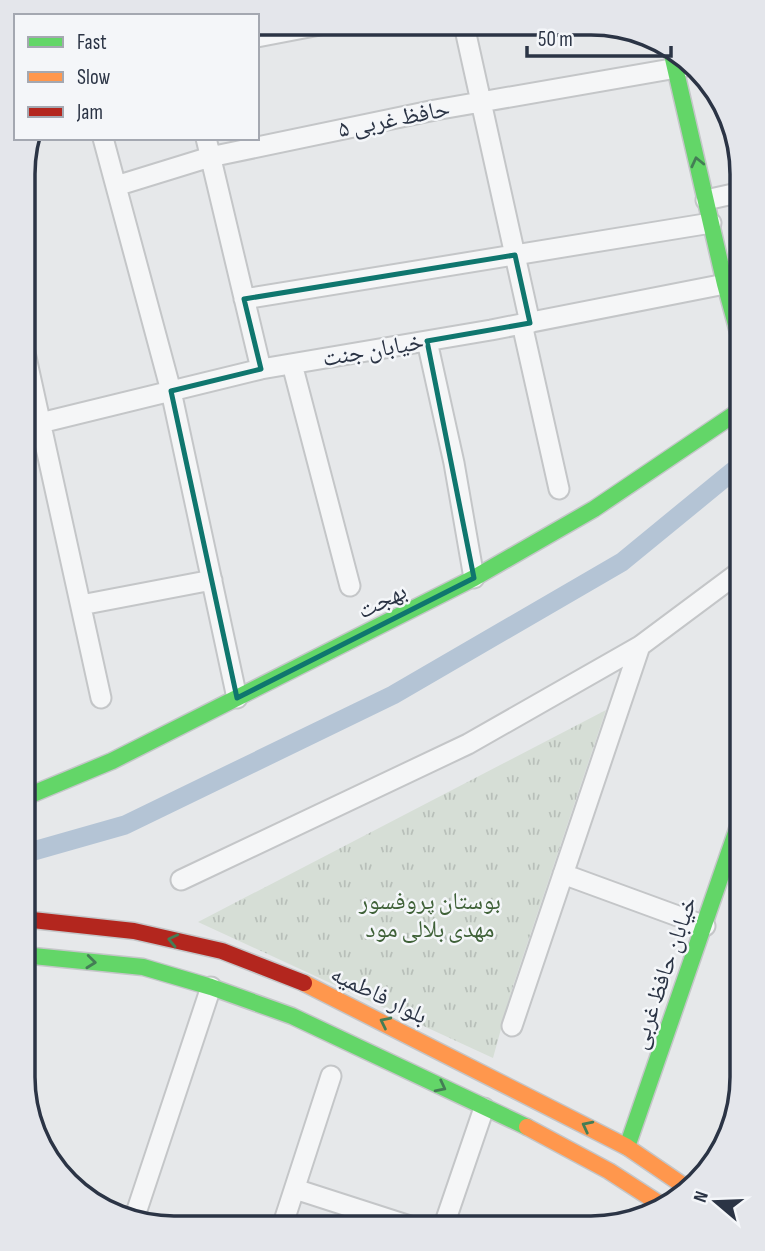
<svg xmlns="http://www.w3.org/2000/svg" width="765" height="1251" font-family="'Sofia Sans Condensed','Noto Naskh Arabic',sans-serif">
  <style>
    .park { fill: url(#park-tufts) }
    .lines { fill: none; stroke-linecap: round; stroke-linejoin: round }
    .canal { stroke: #b4c4d5; stroke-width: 19 }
    .street-casing { stroke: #c4c6c8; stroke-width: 23 }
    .fast-casing { stroke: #c4c6c8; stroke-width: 19 }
    .slow-casing { stroke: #c4c6c8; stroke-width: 19 }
    .jam-casing { stroke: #c4c6c8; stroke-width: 19 }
    .street { stroke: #f5f6f7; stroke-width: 19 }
    .fast { stroke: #63d668; stroke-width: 16 }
    .slow { stroke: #ff974d; stroke-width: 16 }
    .jam { stroke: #b3261e; stroke-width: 16 }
    .oneway { stroke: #447d55 }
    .marked { fill: none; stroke: #0f766e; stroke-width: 5; stroke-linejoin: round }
    .labels { text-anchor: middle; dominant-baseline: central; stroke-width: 5; stroke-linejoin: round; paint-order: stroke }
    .street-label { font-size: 24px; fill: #2b3445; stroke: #f4f6f9 }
    .park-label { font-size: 24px; fill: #3f6138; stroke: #f4f6f9 }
    .rim { fill: none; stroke: #2b3445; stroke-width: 3.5 }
  </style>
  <defs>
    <pattern id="park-tufts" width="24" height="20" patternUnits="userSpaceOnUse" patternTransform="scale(1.75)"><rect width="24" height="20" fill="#d6ded6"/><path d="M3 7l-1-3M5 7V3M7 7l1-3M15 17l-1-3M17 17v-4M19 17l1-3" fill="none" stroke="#b8bfb9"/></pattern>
  </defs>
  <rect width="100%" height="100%" fill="#e6e8ea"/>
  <path class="park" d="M606 710 512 989 493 1058 198 922Z"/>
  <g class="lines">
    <path class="canal" d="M23 854 125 825 393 695 622 562 733 471"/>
    <defs>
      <path id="street" d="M464 25 530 323
        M257 37 325 24
        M103 138 171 391 237 698
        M206 138 261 369
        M116 186 210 157 435 110 694 65
        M706 200 742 192
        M244 299 711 223
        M522 324 559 489
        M427 341 454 463 474 578
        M24 348 101 698
        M292 364 350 586
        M24 427 261 369 491 330 725 284
        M81 605 212 580
        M563 874 705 926
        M181 880 468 744 640 646 742 570
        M512 1026 640 646
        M295 1189 416 1228
        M134 1219 211 987
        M282 1227 331 1076
        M443 1228 484 1108"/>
      <path id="fast" d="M671 50 725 284 742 347
        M23 798 112 761 474 578 594 509 742 409
        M23 955 143 967 211 987 292 1016 527 1127
        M627 1147 742 815"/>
      <path id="slow" d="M304 983 627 1147 687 1188
        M527 1127 609 1171 663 1206"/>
      <path id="jam" d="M23 919 134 931 222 951 304 983"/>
    </defs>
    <use href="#street" class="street-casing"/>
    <use href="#fast" class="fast-casing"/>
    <use href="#slow" class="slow-casing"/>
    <use href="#jam" class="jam-casing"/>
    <use href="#street" class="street"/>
    <use href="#fast" class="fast"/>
    <use href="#slow" class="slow"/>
    <use href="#jam" class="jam"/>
  </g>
  <defs><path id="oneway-chevron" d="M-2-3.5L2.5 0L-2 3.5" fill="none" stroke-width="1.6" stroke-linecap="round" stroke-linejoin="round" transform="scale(1.75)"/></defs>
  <g class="oneway">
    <use href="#oneway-chevron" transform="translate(697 162) rotate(-103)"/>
    <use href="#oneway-chevron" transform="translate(173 940) rotate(-167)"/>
    <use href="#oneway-chevron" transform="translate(91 962) rotate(6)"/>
    <use href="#oneway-chevron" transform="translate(385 1022) rotate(-154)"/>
    <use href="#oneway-chevron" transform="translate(441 1087) rotate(27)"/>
    <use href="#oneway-chevron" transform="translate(587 1126) rotate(-153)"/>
  </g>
  <path class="marked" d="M515 255 530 323 427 341 474 578 237 698 171 391 261 369 244 299Z"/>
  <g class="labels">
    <g class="street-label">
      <text transform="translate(394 119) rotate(-11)">حافظ غربی ۵</text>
      <text transform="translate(373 350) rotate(-10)">خیابان جنت</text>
      <text transform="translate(382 601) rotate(-27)">بهجت</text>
      <text transform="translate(664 973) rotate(-71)">خیابان حافظ غربی</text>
      <text transform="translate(379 995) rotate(26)">بلوار فاطمیه</text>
    </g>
    <g class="park-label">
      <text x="430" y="901">بوستان پروفسور<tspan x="430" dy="28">مهدی بلالی مود</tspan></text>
    </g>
  </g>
  <path d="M0 0H765V1251H0ZM174 35H591A139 139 0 0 1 730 174V1077A139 139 0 0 1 591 1216H174A139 139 0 0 1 35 1077V174A139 139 0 0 1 174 35Z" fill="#e4e6eb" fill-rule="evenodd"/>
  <path class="rim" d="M174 35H591A139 139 0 0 1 730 174V1077A139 139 0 0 1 591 1216H174A139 139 0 0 1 35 1077V174A139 139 0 0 1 174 35Z"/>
  <rect x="14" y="14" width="245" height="126" fill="#f4f6f9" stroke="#a4a8b1" stroke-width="2"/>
  <rect x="28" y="37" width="35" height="10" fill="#63d668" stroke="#a4a8b1" stroke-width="2"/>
  <text x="77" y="49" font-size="21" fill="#2b3445">Fast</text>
  <rect x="28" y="72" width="35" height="10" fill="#ff974d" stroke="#a4a8b1" stroke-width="2"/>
  <text x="77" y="84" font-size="21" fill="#2b3445">Slow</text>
  <rect x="28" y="107" width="35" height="10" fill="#b3261e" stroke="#a4a8b1" stroke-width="2"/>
  <text x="77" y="119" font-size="21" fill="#2b3445">Jam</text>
  <g transform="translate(716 1202) rotate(289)" stroke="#f4f6f9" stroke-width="5" paint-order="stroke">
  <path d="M0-5L12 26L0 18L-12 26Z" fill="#2b3445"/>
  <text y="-10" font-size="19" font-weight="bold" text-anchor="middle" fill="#2b3445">N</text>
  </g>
  <path d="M527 46v10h144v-10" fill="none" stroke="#2b3445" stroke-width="3.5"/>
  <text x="538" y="46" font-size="21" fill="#2b3445" stroke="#f4f6f9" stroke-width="5" paint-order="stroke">50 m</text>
</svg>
